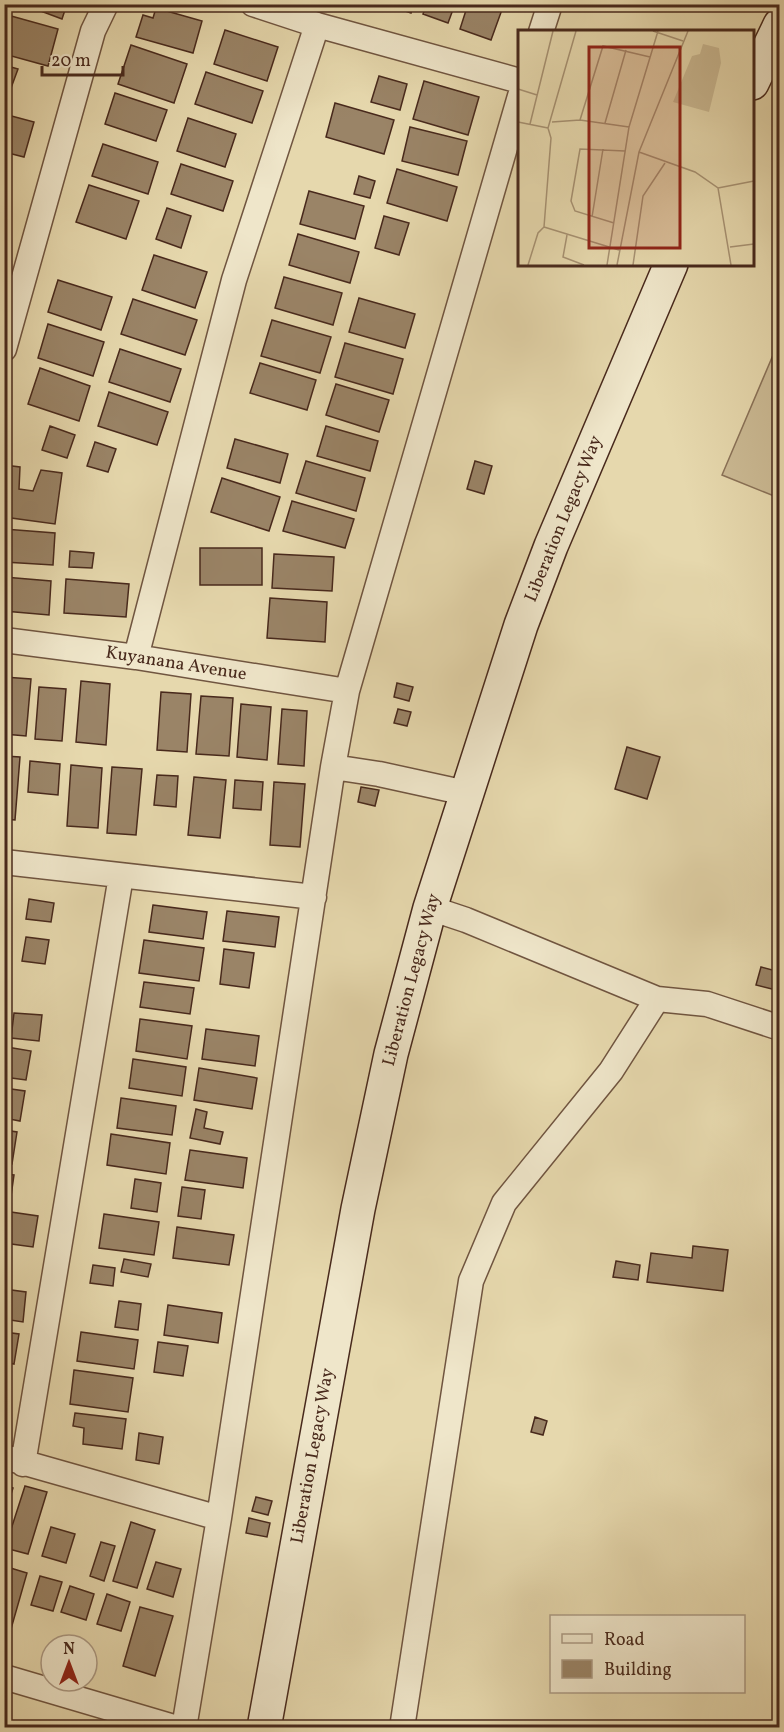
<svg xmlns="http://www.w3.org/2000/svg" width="784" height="1732" font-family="Vollkorn,serif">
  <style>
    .green { fill: #cbba94; stroke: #8a7258; stroke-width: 1.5 }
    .building { fill: #9a8467; stroke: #48291c; stroke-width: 1.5 }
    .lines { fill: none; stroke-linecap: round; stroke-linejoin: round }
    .minor-casing { stroke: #705540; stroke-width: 27 }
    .secondary-casing { stroke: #48291c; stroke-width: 36 }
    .minor { stroke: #efe6ca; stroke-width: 24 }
    .secondary { stroke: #efe6ca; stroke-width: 33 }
    .labels { text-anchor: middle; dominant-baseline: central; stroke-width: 4.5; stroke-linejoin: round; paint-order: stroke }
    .street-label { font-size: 18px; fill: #48291c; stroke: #efe6ca }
    .inset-road { fill: none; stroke: #a79273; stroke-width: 1.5 }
    .view { fill: #8f2418; fill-opacity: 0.15; stroke: #8f2418; stroke-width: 3 }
    .inset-edge { fill: none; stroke: #48291c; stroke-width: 3 }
  </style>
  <rect width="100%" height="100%" fill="#e6d8ad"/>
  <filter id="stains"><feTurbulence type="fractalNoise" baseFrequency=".00333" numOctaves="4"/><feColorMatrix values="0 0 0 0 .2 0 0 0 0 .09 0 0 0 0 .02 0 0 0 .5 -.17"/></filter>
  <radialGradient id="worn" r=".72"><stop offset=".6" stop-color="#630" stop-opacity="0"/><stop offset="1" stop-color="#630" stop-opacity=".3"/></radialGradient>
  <path class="green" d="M779 341V498L722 475Z"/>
  <path class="building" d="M22 4H67L62 19Z
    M386 4H414L411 13Z
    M427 4H455L448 23 423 14Z
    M468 4H504L491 40 460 29Z
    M156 8 202 21 193 53 136 37 143 15 153 18Z
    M4 14 58 29 48 66 4 54Z
    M225 30 278 47 267 81 214 64Z
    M131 45 187 64 174 103 118 84Z
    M4 65 18 69 8 96 4 95Z
    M206 72 263 91 252 123 195 104Z
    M379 76 407 84 400 110 371 102Z
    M424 81 479 97 468 135 413 119Z
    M115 93 167 110 156 141 105 124Z
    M335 103 394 120 384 154 326 137Z
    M4 114 34 122 24 157 4 152Z
    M188 118 236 134 225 167 177 151Z
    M410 127 467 141 458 175 402 161Z
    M103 144 158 162 148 194 92 176Z
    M181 164 233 181 223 211 171 194Z
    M397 169 457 187 447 221 387 203Z
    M359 176 375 181 370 198 354 194Z
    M89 185 139 201 126 239 76 222Z
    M309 191 364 206 355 239 300 224Z
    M167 208 191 216 181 248 156 239Z
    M384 216 409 223 399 255 375 248Z
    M298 234 359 252 350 283 289 265Z
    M154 255 207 272 195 308 142 290Z
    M284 277 342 293 333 325 275 308Z
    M58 280 112 297 101 330 48 312Z
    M359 298 415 314 405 348 349 332Z
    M133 299 197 320 185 355 121 334Z
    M272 320 331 337 320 373 261 356Z
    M48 324 104 342 93 376 38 358Z
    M345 343 403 359 393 394 335 377Z
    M120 349 181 369 170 402 109 382Z
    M260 363 316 380 307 410 250 393Z
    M40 368 90 386 79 421 28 404Z
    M336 384 389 400 379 432 326 415Z
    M109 392 168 412 157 445 98 426Z
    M50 426 75 435 67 458 42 450Z
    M326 426 378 441 370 471 317 456Z
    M235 439 288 454 280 483 227 468Z
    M95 442 116 449 108 472 87 466Z
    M306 461 365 478 356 511 296 493Z
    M475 461 492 466 484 494 467 489Z
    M4 465 20 467 19 489 33 491 41 470 62 473 55 524 4 517Z
    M222 478 280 497 269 531 211 512Z
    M292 501 354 519 345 548 283 531Z
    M4 529 55 533 53 565 4 562Z
    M200 548H262V585H200Z
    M70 551 94 553 92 568 69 567Z
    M274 554 334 557 332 591 272 588Z
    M4 577 51 581 49 615 4 611Z
    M66 579 129 584 126 617 64 613Z
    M270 598 327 602 325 642 267 638Z
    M4 677 31 679 26 736 4 734Z
    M81 681 110 684 106 745 76 742Z
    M397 683 413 687 409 701 394 697Z
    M39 687 66 689 62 741 35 739Z
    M161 692 191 694 187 752 157 750Z
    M201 696 233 698 229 756 196 754Z
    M241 704 271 707 267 760 237 757Z
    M282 709 307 711 304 766 278 764Z
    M398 709 411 712 407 726 394 723Z
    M627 747 660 757 647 799 615 789Z
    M4 756 20 757 15 820 4 819Z
    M30 761 60 764 58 795 28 792Z
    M71 765 102 768 98 828 67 826Z
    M112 767 142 769 136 835 107 833Z
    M157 775 178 776 176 807 154 805Z
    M194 777 226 780 220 838 188 835Z
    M235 780 263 782 261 810 233 808Z
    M274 782 305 784 300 847 270 845Z
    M361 787 379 790 375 806 358 802Z
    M29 899 54 903 51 922 26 919Z
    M153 905 207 912 203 939 149 932Z
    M227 911 279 917 275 947 223 941Z
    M26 937 49 940 45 964 22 961Z
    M144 940 204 948 199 981 139 973Z
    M224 949 254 953 249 988 220 984Z
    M761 967 780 972V991L756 985Z
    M144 982 194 988 190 1014 140 1007Z
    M14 1013 42 1015 39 1041 11 1038Z
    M140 1019 192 1026 187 1059 136 1051Z
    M206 1029 259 1036 255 1066 202 1059Z
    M7 1047 31 1051 26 1080 4 1077Z
    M133 1059 186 1067 182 1096 129 1088Z
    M199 1068 257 1078 252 1109 194 1100Z
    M4 1088 25 1091 20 1121 4 1118Z
    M121 1098 176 1106 172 1135 117 1128Z
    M196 1109 207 1112 204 1128 223 1132 220 1144 190 1138Z
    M4 1130 17 1132 12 1164 4 1163Z
    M111 1134 170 1143 166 1174 107 1165Z
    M190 1150 247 1158 243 1188 185 1180Z
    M4 1174 14 1175 10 1203 4 1202Z
    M135 1179 161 1183 157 1212 131 1208Z
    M182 1187 205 1190 201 1219 178 1216Z
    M4 1211 38 1216 33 1247 4 1243Z
    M104 1214 159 1222 154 1255 99 1248Z
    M177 1227 234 1235 229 1265 173 1258Z
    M693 1246 728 1250 723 1291 647 1282 651 1253 692 1258Z
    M124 1259 151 1264 148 1277 121 1272Z
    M616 1261 640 1265 638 1280 613 1277Z
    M93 1265 115 1268 113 1286 90 1283Z
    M4 1289 26 1292 23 1322 4 1319Z
    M119 1301 141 1304 138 1330 115 1327Z
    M168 1305 222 1313 218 1343 164 1335Z
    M4 1332 19 1334 14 1364 4 1362Z
    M81 1332 138 1340 134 1369 77 1361Z
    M158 1342 188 1346 183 1376 154 1372Z
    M4 1370 10 1371 5 1405H4Z
    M74 1370 133 1378 128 1412 70 1404Z
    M75 1413 126 1419 122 1449 83 1444 84 1428 73 1426Z
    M535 1417 547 1421 543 1435 531 1432Z
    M139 1433 163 1437 159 1464 136 1460Z
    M4 1485 13 1488 4 1516Z
    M25 1486 47 1492 28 1554 5 1548Z
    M256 1497 272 1501 268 1515 252 1511Z
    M249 1518 270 1523 267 1537 246 1533Z
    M131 1522 155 1530 137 1588 113 1581Z
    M51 1527 75 1534 66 1563 42 1556Z
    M101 1542 115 1546 104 1581 90 1576Z
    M156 1562 181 1569 173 1597 147 1589Z
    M4 1566 27 1573 11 1629 4 1628Z
    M40 1576 62 1582 53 1611 31 1605Z
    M70 1586 94 1594 86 1620 61 1612Z
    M107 1594 130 1602 121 1631 97 1624Z
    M140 1607 173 1616 155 1676 123 1666Z"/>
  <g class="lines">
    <defs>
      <path id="minor" d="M253 4 317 25 520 81
        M541 32 550 4
        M4 349 93 31 106 4
        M4 640 136 657 347 691
        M136 657 234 280 317 25
        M333 767 379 774 466 793
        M4 862 314 897
        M430 908 466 920 657 999 707 1004 780 1028
        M4 1457 219 1518
        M23 1464 121 876
        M4 1677 177 1728
        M184 1728 219 1518 333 767 347 691 520 96
        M402 1728 471 1281 504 1203 611 1071 657 999"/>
      <path id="secondary" d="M752 83 780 25
        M264 1728 358 1209 391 1054 430 908 521 625 551 546 671 264"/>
    </defs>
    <use href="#minor" class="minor-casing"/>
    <use href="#secondary" class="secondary-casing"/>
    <use href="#minor" class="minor"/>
    <use href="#secondary" class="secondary"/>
  </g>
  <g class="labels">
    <g class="street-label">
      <text transform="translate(564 519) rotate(-68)">Liberation Legacy Way</text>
      <text transform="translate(176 664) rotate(9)">Kuyanana Avenue</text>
      <text transform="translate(412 980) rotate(-75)">Liberation Legacy Way</text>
      <text transform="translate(313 1456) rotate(-80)">Liberation Legacy Way</text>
    </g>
  </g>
  <g transform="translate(518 30)">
    <rect width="236" height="236" fill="#e6d8ad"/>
    <path d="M185 14 201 18 203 33 191 82 155 72 174 26 182 24Z" fill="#cbba94"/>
    <path class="inset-road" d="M135 1 165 11M0 59 19 65M62 90 85 16 132 27M0 92 30 98M34 92 62 90 111 97M87 93 108 20M12 94 35 1M30 98 58 1M121 122 177 142 200 158 213 235M200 158 236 151M74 187 85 119M96 193 57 181 53 171 62 119 107 121M26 197 101 220M49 205 45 227 66 235M212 217 236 214M10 235 20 203 26 197 33 108 30 98M89 235 111 97 140 1M99 235 121 122 170 1M115 235 125 166 147 133"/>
    <path class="view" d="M71 17H162V218H71Z"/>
    <rect width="236" height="236" class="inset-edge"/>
  </g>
  <rect width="784" height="1732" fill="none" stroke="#e6d8ad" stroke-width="24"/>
  <rect x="6" y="6" width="772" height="1720" fill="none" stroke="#48291c" stroke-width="3"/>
  <rect x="12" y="12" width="760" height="1708" fill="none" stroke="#48291c" stroke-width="1.5"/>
  <rect x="550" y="1615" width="195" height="78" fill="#efe6ca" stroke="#ac9a84" stroke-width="1.5"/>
  <rect x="562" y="1634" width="30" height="9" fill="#efe6ca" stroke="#ac9a84" stroke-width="1.5"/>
  <text x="604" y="1645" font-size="18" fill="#48291c">Road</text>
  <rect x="562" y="1660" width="30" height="18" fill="#9a8467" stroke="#ac9a84" stroke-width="1.5"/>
  <text x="604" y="1675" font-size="18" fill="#48291c">Building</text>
  <g transform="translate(69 1663)"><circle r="28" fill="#efe6ca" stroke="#ac9a84" stroke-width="1.5"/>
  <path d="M0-4.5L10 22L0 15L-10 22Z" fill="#8f2418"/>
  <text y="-9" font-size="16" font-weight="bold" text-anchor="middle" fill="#48291c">N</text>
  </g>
  <path d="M42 66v9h81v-9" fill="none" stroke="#48291c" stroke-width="3"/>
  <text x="51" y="66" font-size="18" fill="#48291c" stroke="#efe6ca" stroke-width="4.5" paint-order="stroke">20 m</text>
  <rect width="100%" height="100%" filter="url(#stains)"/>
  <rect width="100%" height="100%" fill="url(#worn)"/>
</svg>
